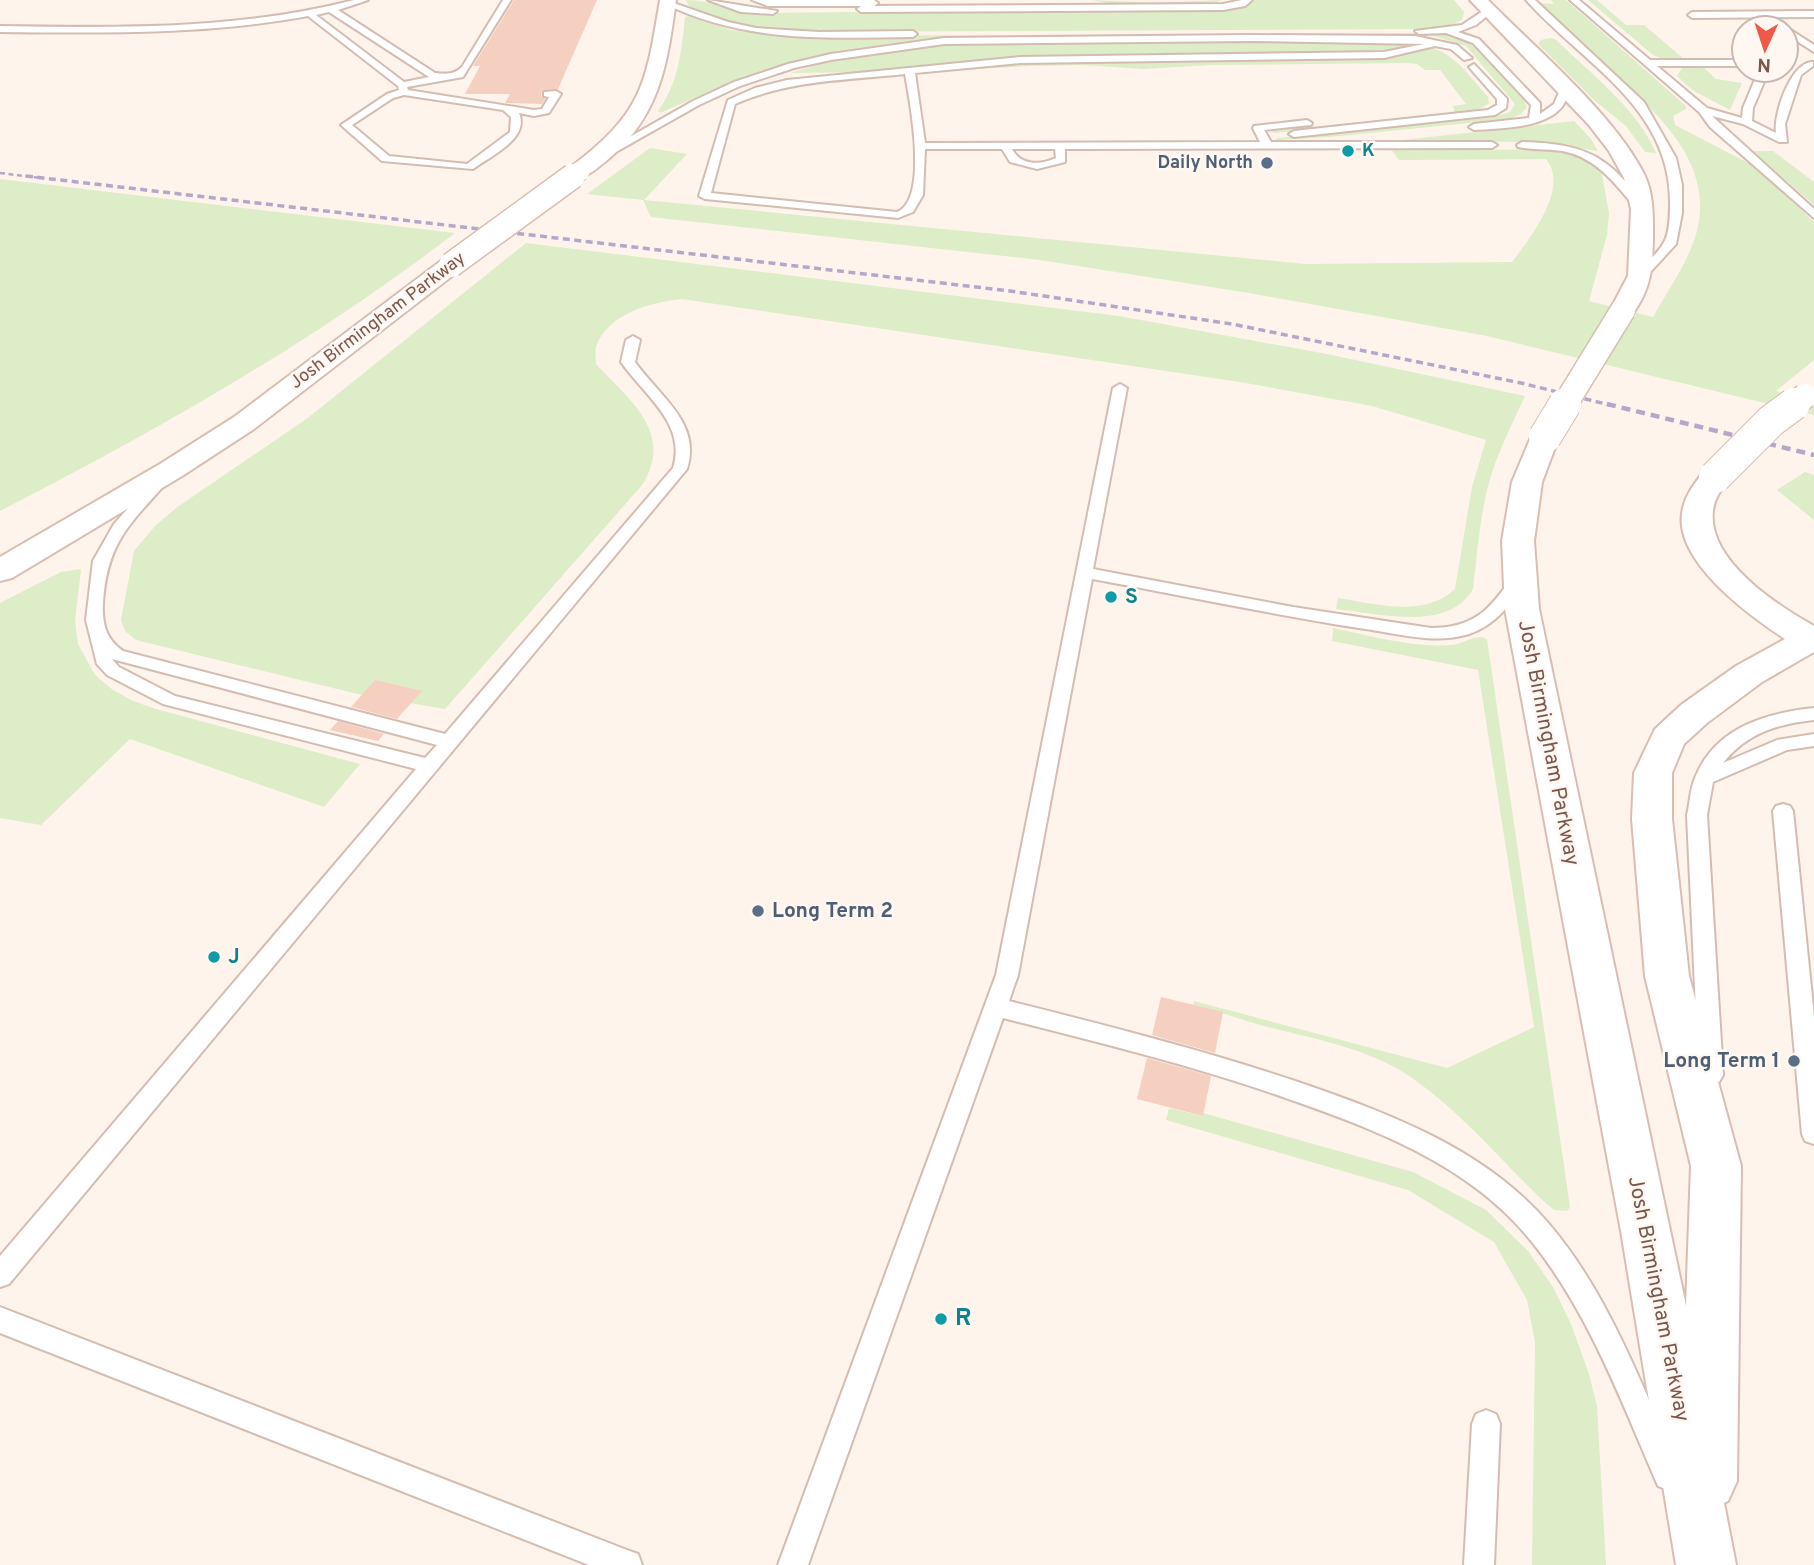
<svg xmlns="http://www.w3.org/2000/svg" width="1814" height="1565" font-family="Overpass,sans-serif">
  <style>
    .green { fill: #dcedc7 }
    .building { fill: #f5cfc0 }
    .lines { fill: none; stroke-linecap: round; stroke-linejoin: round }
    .lane-casing { stroke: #d4bcb1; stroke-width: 4 }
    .secondary-casing { stroke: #dabdb1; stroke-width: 4 }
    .lane { fill: #fff; fill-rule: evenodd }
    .secondary { fill: #fff; fill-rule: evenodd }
    .rail-far2 { stroke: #b5a6ca; stroke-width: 2.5; stroke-dasharray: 5 3.5; stroke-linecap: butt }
    .rail-far1 { stroke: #b5a6ca; stroke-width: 3.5; stroke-dasharray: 7 4.5; stroke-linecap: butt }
    .rail { stroke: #b5a6ca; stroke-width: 4.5; stroke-dasharray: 9 6; stroke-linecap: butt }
    .secondary-bridge-far2-casing { stroke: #dabdb1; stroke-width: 21; stroke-linecap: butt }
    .secondary-bridge-far1-casing { stroke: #dabdb1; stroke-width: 27; stroke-linecap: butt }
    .secondary-bridge-casing { stroke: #dabdb1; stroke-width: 34; stroke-linecap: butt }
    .secondary-bridge-far2 { stroke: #fff; stroke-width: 19 }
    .secondary-bridge-far1 { stroke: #fff; stroke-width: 24 }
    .secondary-bridge { stroke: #fff; stroke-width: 32 }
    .culture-dot { fill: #0f9aa8; stroke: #fff8f2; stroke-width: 2.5 }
    .service-dot { fill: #5c6f8a; stroke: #fff8f2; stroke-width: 2.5 }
    .labels { text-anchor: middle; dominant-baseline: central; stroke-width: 5; stroke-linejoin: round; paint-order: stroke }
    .far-culture-label { font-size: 18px; font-weight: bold; fill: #0d838f; stroke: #fff8f2; text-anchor: start }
    .far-service-label { font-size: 18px; font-weight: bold; fill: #4e5e75; stroke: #fff8f2; text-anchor: end }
    .far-street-label { font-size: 18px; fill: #7c564b; stroke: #fff8f2 }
    .culture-label { font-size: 21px; font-weight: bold; fill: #0d838f; stroke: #fff8f2; text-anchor: start }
    .street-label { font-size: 21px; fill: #7c564b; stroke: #fff8f2 }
    .service-label { font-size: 21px; font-weight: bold; fill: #4e5e75; stroke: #fff8f2; text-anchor: start }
    .near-culture-label { font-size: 24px; font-weight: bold; fill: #0d838f; stroke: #fff8f2; text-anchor: start }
  </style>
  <rect width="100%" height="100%" fill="#fef4eb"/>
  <path class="green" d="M686 0C709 0 731 11 755 13L1228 8 1253 3V0H1454L1464 12 1462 20 1447 27 1426 29 803 32C778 30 694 27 686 0Z
    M1093 0 1152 3 1222 0 1210 4 1113 5Z
    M1551 0H1566L1686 106V109L1673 116 1675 125 1754 166 1814 222V360L1776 391 1814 402V415L1487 336 1249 293 1040 260 651 217 643 200 587 194 650 148 687 154 644 200 1306 264 1512 262C1530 238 1570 188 1546 159L1399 160 1391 149 1546 150 1570 154 1595 165 1602 174 1609 213 1607 235 1589 301 1653 317C1668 290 1689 261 1697 231 1714 162 1658 115 1614 73 1590 50 1565 26 1540 3L1554 4Z
    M1588 0H1597L1626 25H1644L1685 60 1664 59 1653 55Z
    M688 16 731 30 791 36 1434 33 1459 37 1474 45 1523 98 1527 107 1521 114 1509 119 1330 137 1276 140 1277 138 1494 117 1510 112 1515 104 1466 46 1434 36 931 38 858 48 775 66 733 81 660 113 658 111C679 82 681 52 685 17Z
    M1550 38 1555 39C1590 73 1636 107 1656 153L1645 152 1626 126 1595 101 1538 44 1541 40Z
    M1258 40 1415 44C1453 49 1464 70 1488 97L1489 104 1469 114 1274 133 1271 131 1455 113 1453 106 1466 104 1440 70H1425L1417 64 1406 63 1212 65 1143 69 1082 65 1031 66 875 74 869 72 790 73 830 61 949 44Z
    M1701 65 1716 79 1742 83 1730 110 1692 90 1677 76 1682 68Z
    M1574 121 1591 139 1598 151 1534 142 1394 141Z
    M1753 151H1773L1814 182V205Z
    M0 179 455 233C313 342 158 430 0 511Z
    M526 243 1119 316 1327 354 1525 396C1512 424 1498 452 1489 482 1480 516 1477 553 1473 589 1448 633 1377 613 1336 609L1338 598C1376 604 1424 618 1455 589L1472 487 1486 440 1372 406 1240 382 682 299C651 302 607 314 596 347 595 352 596 359 596 364 629 400 674 431 643 484L445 709 362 695 136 640 125 631 121 620 134 551 155 526 176 508 309 417Z
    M1805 472 1814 475V520L1777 490Z
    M81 569 75 621 78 644 95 675 113 690 133 701 156 709 360 764 324 807 130 739 41 825 0 818V603L61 572Z
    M1333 628C1372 636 1412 648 1452 645 1463 644 1477 633 1487 639L1570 1207 1567 1211 1554 1210 1540 1198C1501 1160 1463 1115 1419 1083 1375 1049 1317 1040 1264 1026 1238 1019 1218 1011 1193 1005L1194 1001 1447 1068 1534 1027 1478 670 1332 641Z
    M1169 1108 1202 1116 1203 1113 1413 1172 1486 1210 1528 1251 1553 1287 1571 1324 1589 1374 1597 1406 1606 1565H1532L1535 1342 1527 1300 1494 1242 1408 1190 1166 1120Z"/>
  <path class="building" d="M514 0H597L558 89 542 90 541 96 545 99 542 104 505 103 510 94H465L480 66H473Z
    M375 680 422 691 397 719 351 707Z
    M338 721 384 734 378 741 330 730Z
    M1161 997 1223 1012 1215 1053 1152 1035Z
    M1147 1058 1211 1076 1203 1116 1137 1099Z"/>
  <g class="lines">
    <defs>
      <path id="lane" d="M354 0H368L338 10 435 73C446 74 454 75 462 67L503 0H511L463 77 407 87 408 90 534 110 542 109 549 97 544 96V92L556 91 561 94 549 113 534 116 519 113C530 139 490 156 473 169L382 161 341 125 387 94 399 90 398 86 308 16C206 35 103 33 0 32V26C119 28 238 30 354 0ZM329 12 429 77 404 82 316 15ZM404 95 503 110 511 117 510 132 467 164 389 156 352 125 393 98Z
        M665 0 728 22 756 28 819 32 913 31 917 34 913 37C825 38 747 43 665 4Z
        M708 0 777 11 773 14 741 12Z
        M752 0H874L878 3 874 6H768Z
        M1242 0H1252L1245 6 1223 10 861 12 857 9 861 6 1223 4Z
        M1526 0H1535L1644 102 1676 158 1682 185V213L1676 244 1644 279 1634 276C1642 265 1656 256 1663 244 1670 234 1670 214 1670 203 1671 107 1582 63 1526 0Z
        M1570 0H1579L1650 60H1744V66H1657L1707 108 1742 118 1743 108 1759 70H1769L1753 108 1752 121 1776 133C1773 115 1791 61 1813 62V66L1801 75 1785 124 1787 142H1779L1743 124 1712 116 1814 209V218L1710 127 1699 112Z
        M1486 9 1493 11 1476 25 1458 32 1479 39 1540 103V114L1554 104 1562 85H1568C1571 129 1504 128 1474 130L1469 127 1474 124 1529 118 1531 105 1473 43 1446 33 1419 34 1415 31 1462 25Z
        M1814 11V17L1692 18 1688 15 1692 12Z
        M1786 27 1814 45V52L1786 34V28H1783Z
        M1251 35 1415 36 1457 45 1472 58 1464 60 1451 49 1435 46 1384 58 1020 63 915 73 925 143 1260 142 1253 128 1254 126 1307 120 1312 123 1311 125 1264 130 1271 142H1492L1497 145 1492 148 1065 149V162L1037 169 1010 162 1002 149H925L923 195 913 212 898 218 705 199 699 196 728 100 755 88 787 80 1020 57 1384 52 1424 44 1251 41 944 44 831 60 794 68 740 86 699 105 607 157 598 155 693 101 734 82 788 64 831 54 944 38ZM905 74C910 102 929 199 897 212L711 193 735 104C789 80 848 80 905 74ZM1012 149H1055L1056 158C1040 165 1021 166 1012 149Z
        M1474 64 1507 99 1506 108 1495 115 1294 137 1289 134 1294 131 1488 110 1497 105V99L1469 67Z
        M1522 142C1588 144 1608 156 1648 209L1638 211C1617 186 1597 157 1562 151 1548 149 1533 150 1518 147L1517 145Z
        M633 336 640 340 635 362C659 396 702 423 687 469L9 1284 0 1287V1256L416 769 163 704 107 675 97 664 86 620 93 561 114 524 158 475H168L171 478 168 481C130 524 107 542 103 603 102 624 106 639 123 651L445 734 673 468C687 424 644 395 621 362L626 340ZM112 659 437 745 425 758 175 696 119 667Z
        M1120 384 1127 388 1093 569 1293 607 1431 628C1473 628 1490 610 1512 577L1518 575 1526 580C1512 603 1496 625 1469 634 1433 645 1395 633 1359 628 1269 614 1181 595 1092 579L1018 975 1009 1001C1108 1026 1207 1051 1304 1084 1393 1115 1486 1150 1549 1224 1608 1293 1641 1384 1678 1466L1682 1476 1678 1486 1668 1490 1658 1486C1622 1403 1589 1313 1532 1242 1470 1164 1374 1129 1283 1097 1191 1065 1097 1042 1003 1018L808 1565H778L996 975 1113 388Z
        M1814 708V720C1777 724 1747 733 1723 763L1777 740 1814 734V746L1787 750 1713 782 1707 815 1723 1075 1719 1082 1711 1085 1703 1082 1699 1075 1687 815C1690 803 1690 789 1695 778 1715 728 1765 713 1814 708Z
        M1783 804 1790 806 1793 811 1814 1017V1144L1805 1141 1802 1134 1773 811 1776 806Z
        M0 1307 627 1550 638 1554 642 1565H589L0 1333Z
        M1486 1410 1496 1414 1500 1424 1494 1565H1464L1472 1424 1476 1414Z"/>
      <path id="secondary" d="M660 0H676C667 66 660 117 605 162 594 170 587 179 572 176L569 171 572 166C643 112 646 84 660 0Z
        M1470 0H1488C1536 49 1616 116 1645 176 1654 196 1653 219 1653 240 1652 271 1651 288 1632 315L1623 318 1614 315 1610 310 1628 276 1631 209 1624 178 1609 151 1589 125Z
        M451 258 460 260 463 265 460 270 254 429 182 476 12 578 0 581V557L160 464 234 417 442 260Z
        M1545 428 1555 431 1559 437 1542 482 1534 541 1539 609 1686 1306 1691 1166 1645 976 1632 819 1634 773 1655 729 1681 705 1736 666 1785 639C1749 615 1670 559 1683 508 1686 494 1696 482 1704 471L1715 468 1726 471 1730 477C1723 487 1714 498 1713 511 1707 560 1778 606 1814 626V652L1762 682 1707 723 1684 744 1672 773V819L1689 976 1741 1166 1737 1481 1728 1501 1724 1503 1736 1565H1676L1621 1231 1505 609 1502 541 1512 482 1531 437 1535 431Z"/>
    </defs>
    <use href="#lane" class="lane-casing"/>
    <use href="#secondary" class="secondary-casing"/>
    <use href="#lane" class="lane"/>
    <use href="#secondary" class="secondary"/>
    <path class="rail-far2" d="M0 173 41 178"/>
    <path class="rail-far1" d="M26 176 1010 291 1232 324 1521 383 1614 406"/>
    <path class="rail" d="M1607 404 1814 455"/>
    <defs>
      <path id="secondary-bridge-far2" d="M571 178 580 171"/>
      <path id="secondary-bridge-far1" d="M451 265 573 176
        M1564 406 1623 310
        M1792 406 1805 396"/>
      <path id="secondary-bridge" d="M1545 437 1565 404
        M1715 477 1771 421 1794 404"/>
    </defs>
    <use href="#secondary-bridge-far2" class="secondary-bridge-far2-casing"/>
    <use href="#secondary-bridge-far1" class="secondary-bridge-far1-casing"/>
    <use href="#secondary-bridge" class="secondary-bridge-casing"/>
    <use href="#secondary-bridge-far2" class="secondary-bridge-far2"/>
    <use href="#secondary-bridge-far1" class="secondary-bridge-far1"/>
    <use href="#secondary-bridge" class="secondary-bridge"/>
  </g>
  <g class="culture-dot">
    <circle cx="1348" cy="151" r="7"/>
    <circle cx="1111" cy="597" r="7"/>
    <circle cx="214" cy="957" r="7"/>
    <circle cx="941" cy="1319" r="7"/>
  </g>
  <g class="service-dot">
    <circle cx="1267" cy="163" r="7"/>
    <circle cx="758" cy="911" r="7"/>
    <circle cx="1794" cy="1061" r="7"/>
  </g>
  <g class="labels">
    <g class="far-culture-label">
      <text x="1362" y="151">K</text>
    </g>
    <g class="far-service-label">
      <text x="1253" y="163">Daily North</text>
    </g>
    <g class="far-street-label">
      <text transform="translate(378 321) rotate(-37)">Josh Birmingham Parkway</text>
    </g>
    <g class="culture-label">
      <text x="1125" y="597">S</text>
      <text x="228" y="957">J</text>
    </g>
    <g class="street-label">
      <text transform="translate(1548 743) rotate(79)">Josh Birmingham Parkway</text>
      <text transform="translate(1658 1299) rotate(79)">Josh Birmingham Parkway</text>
    </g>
    <g class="service-label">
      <text x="772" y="911">Long Term 2</text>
      <text x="1780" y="1061" text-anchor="end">Long Term 1</text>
    </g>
    <g class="near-culture-label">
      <text x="955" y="1319">R</text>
    </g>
  </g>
  <g transform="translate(1765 49) rotate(183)"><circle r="33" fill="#fff8f2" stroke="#cbb7af" stroke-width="2"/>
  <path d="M0-5L12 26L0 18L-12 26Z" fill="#ee594a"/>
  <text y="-10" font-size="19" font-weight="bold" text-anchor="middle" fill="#7c564b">N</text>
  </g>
</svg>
